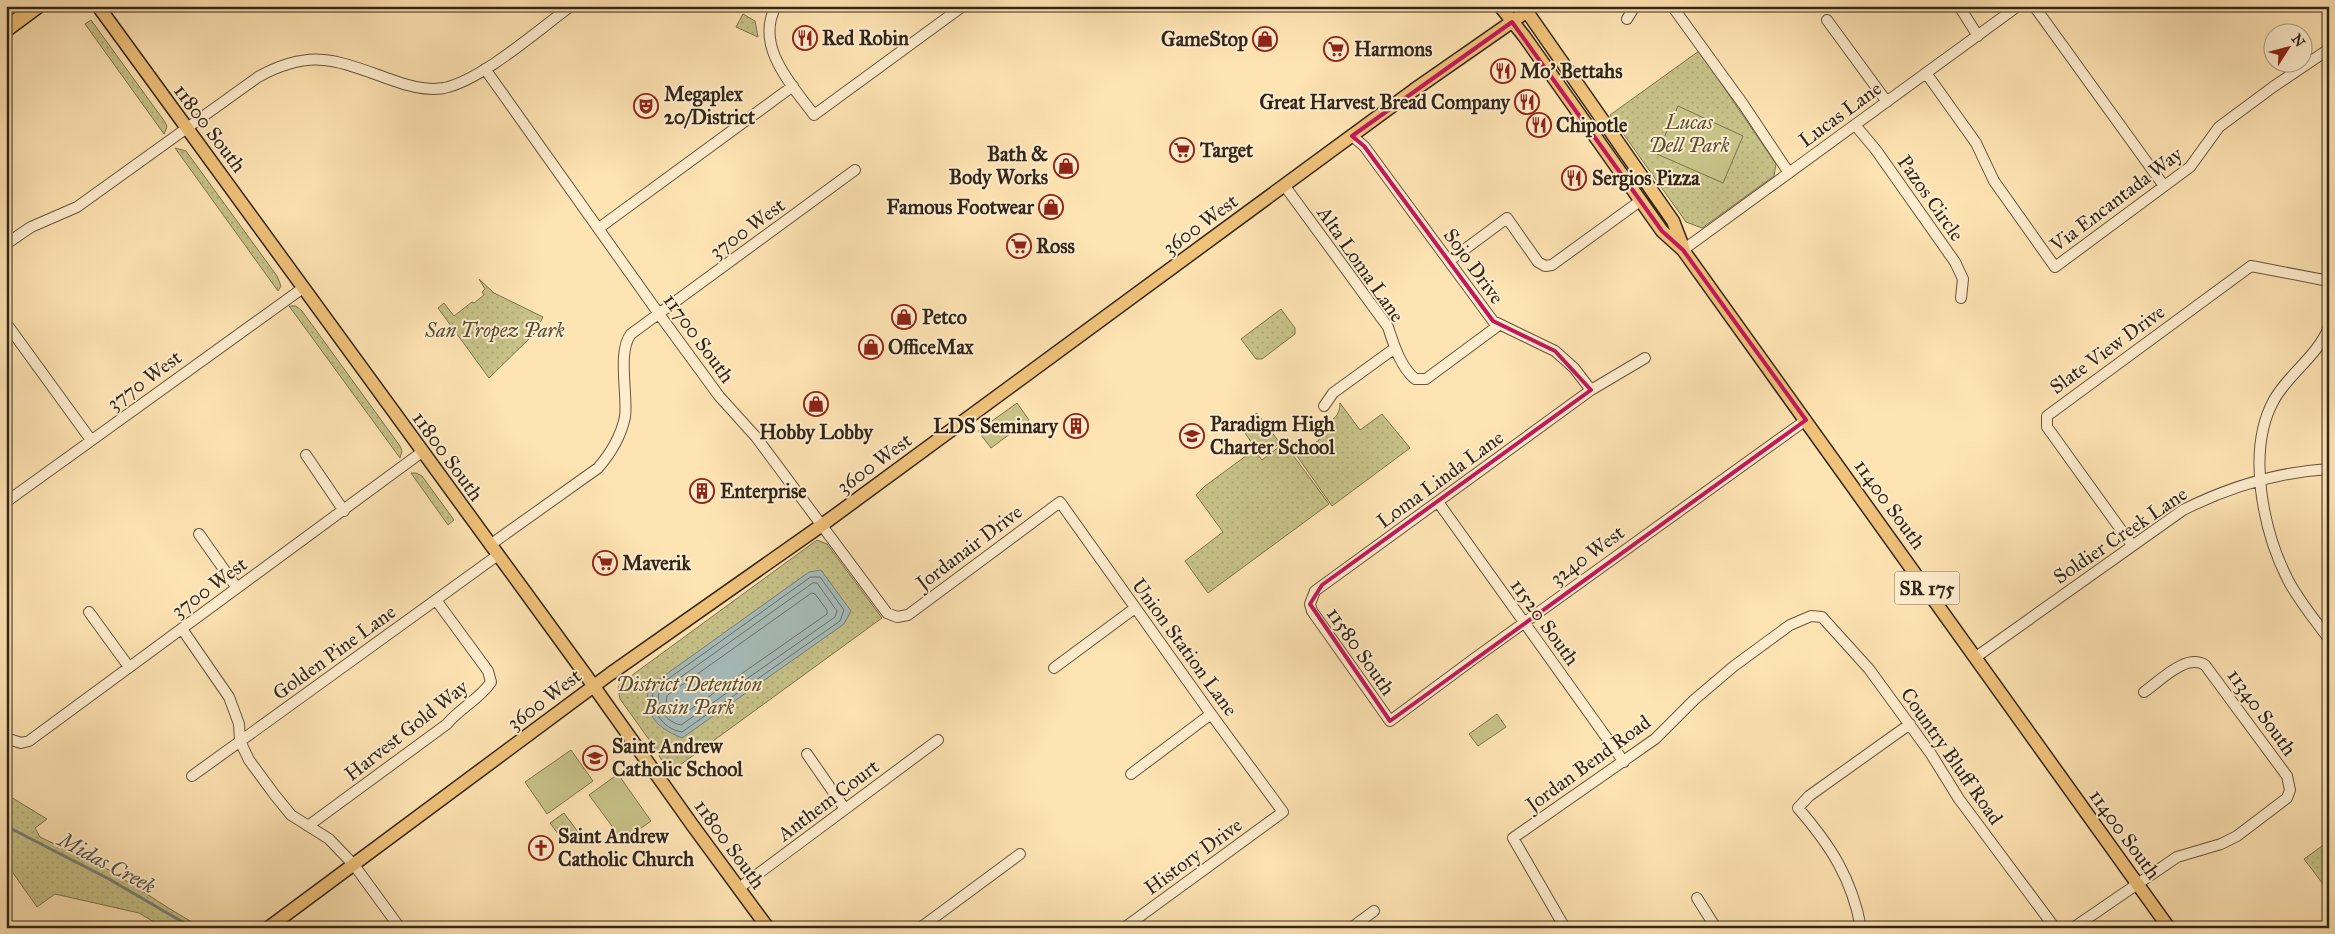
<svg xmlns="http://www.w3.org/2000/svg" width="2335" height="934" font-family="'IM FELL Great Primer',serif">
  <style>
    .green { fill: url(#green-dots); stroke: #7c7452 }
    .pitch { fill: #c7c288; stroke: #7c7452 }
    .water { fill: #a6bbb9; stroke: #777f7a }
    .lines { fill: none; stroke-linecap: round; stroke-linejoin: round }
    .shore { stroke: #6c706a; stroke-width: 1 }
    .stream { stroke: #777f7a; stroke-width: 3 }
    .minor-casing { stroke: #645641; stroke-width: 12 }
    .major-casing { stroke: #31261b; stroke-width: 15 }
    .highway-casing { stroke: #31261b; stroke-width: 18 }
    .minor { stroke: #ffedce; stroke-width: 10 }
    .major { stroke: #f0c27a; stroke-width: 12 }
    .highway { stroke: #f0c27a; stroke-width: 15 }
    .marked { fill: none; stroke: #c2185b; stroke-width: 4; stroke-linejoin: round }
    .labels { text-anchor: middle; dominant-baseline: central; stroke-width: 4; stroke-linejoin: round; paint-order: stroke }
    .shield { fill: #ffedce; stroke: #6f6251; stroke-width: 1 }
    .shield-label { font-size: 19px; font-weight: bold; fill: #31261b }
    .poi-label { font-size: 20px; font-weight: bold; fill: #31261b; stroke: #ffedce; text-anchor: start }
    .street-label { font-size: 20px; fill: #31261b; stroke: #ffedce }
    .park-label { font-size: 20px; font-style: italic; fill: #564d36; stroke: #ffedce }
    .water-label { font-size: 21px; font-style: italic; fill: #54534a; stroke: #ffedce }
  </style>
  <defs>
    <pattern id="green-dots" width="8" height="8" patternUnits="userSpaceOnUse" patternTransform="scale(1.25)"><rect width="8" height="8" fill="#c7c288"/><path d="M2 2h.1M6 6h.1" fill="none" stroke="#aba775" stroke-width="1.8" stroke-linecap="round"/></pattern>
  </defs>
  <rect width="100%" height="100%" fill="#ffe4b3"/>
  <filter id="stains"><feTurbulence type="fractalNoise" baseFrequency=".004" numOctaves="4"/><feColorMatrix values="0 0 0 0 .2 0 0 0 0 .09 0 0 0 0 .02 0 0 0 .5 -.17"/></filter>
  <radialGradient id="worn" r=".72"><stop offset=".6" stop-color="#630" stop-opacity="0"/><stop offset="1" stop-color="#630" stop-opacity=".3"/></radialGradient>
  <path class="green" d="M743 14 755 21 758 37 736 27Z
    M91 20 165 122 167 127 164 134 85 24Z
    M1699 51 1776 164 1774 176 1702 228 1686 222 1610 115Z
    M175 148 186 151 277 276 281 286 278 291Z
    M479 279 494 293 543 317 534 334 489 378 438 308 444 303 454 316 472 302 474 303 484 295 482 292 485 289Z
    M289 306H296L302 311 400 446 402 451 400 458Z
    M1281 309 1295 328V334L1262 359H1256L1241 339Z
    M1340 403 1360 430 1382 414 1410 448 1332 506 1297 456 1319 440 1322 424C1334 421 1340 415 1340 403Z
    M1284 443 1329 504 1208 593 1185 561 1223 532 1196 495 1205 486 1254 450 1262 460Z
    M411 473H416L422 476 454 520 448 525Z
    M817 540 827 544 882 618 669 773 653 745 620 699 618 688 620 684Z
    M6 794 47 819 35 828 40 837 111 871 170 909 202 928H164L139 913 55 894 37 907 6 863Z
    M564 813 578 832 564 842 550 823Z
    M2329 841V892L2304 859Z"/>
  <path class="pitch" d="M1678 106 1743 136 1723 183 1657 154Z
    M1017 403 1029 420 991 448 978 431Z
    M1257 413 1280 443 1261 456 1240 426Z
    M1497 714 1506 727 1478 746 1469 734Z
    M571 750 593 781 547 814 525 782Z
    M618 774 651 821 623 841 589 795Z"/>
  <path class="water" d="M821 570 851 611 844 624 682 738C654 726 648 718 647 688L809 572Z"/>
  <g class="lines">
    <path class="shore" d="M811 577H820L844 610 840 621 682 732C662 729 650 709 653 690Z
      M813 583H817L837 611 835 617 681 725C666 722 656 707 659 693Z
      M812 593 815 594 827 610V614L681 716 674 714 666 703 667 696Z"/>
    <path class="stream" d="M6 826 109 879 193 928"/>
    <defs>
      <path id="minor" d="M776 6C754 46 792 85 814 115L963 6
        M1672 6 1743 104 1789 173
        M1959 6 1978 36
        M2034 6 2164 186
        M1627 19 1635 6
        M1827 20 1887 102
        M485 69 659 314 719 396 756 437 887 613 897 617 908 615 1060 502 1211 714 1283 812 1124 928
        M1926 73 1976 143 1994 181 2055 267 2190 167 2219 127 2273 87 2329 49
        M1855 125 1876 150 1955 262 1963 279 1961 298
        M1352 136 1364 146 1493 321 1555 351 1574 368 1591 390
        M1284 185 1388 327C1394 345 1400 366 1415 379H1426L1499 325
        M599 228 793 86
        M6 244 31 227 77 207 258 77C313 47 338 61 392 80 408 86 427 91 444 88 482 80 538 30 571 6
        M1683 250 2018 6
        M1449 261 1507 218 1538 262 1545 266 1552 265 1640 201
        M6 323 91 440
        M2329 327C2317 357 2289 373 2274 400 2246 450 2263 531 2288 580 2299 601 2315 620 2329 639
        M1645 358 1591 390 1315 591 1310 604 1312 611 1390 721 1475 658 1806 420
        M1324 406 1333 393 1395 348
        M306 455 344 511
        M6 502 303 288
        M1438 502 1624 762
        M199 534 237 588
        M490 545 598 468C611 453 621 436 625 417 628 395 617 351 631 334L855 170
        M2132 545 2047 427V416L2251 266 2329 281
        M89 612 129 667
        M182 629 229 697 239 724 240 741 249 760 274 794 291 815 329 839 354 865 400 928
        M1976 657 2183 510C2229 487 2277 472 2329 469
        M1054 668 1135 608
        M6 738 21 743 29 741 422 452
        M807 754 845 809
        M1131 774 1211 714
        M192 776 498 555
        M308 826 447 724C460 708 480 699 491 682L488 671 436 600
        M739 888 938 740
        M1697 898 1716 928
        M920 928 1020 854
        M1351 928 1374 911
        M1565 928 1513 838 1655 739 1694 700 1734 666 1790 625 1811 616 1822 617 1869 669 1931 754 1959 799 2055 928
        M1861 928C1852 878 1830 845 1798 808L1809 796 1910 724
        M2073 928 2177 857 2221 844 2237 836 2287 798 2290 790 2287 776 2205 665C2186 653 2160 681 2144 692"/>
      <path id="major" d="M98 6 585 674 693 826 768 928
        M1500 6 1524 36 1662 231 1683 250 2169 928
        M1523 6 1673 221 1683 247
        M268 928 610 674 822 525 1414 90 1526 12"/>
      <path id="highway" d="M6 29 37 6"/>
    </defs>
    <use href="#minor" class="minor-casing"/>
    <use href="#major" class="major-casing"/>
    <use href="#highway" class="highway-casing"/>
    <use href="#minor" class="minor"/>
    <use href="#major" class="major"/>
    <use href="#highway" class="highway"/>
  </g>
  <path class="marked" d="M1512 22 1662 231 1683 250 1806 420 1390 721 1310 604 1322 585 1591 390 1555 351 1493 321 1364 146 1352 136Z"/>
  <defs>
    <symbol id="restaurant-ring" viewBox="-11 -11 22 22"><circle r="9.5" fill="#ffedce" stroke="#8f2418" stroke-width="1.5"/><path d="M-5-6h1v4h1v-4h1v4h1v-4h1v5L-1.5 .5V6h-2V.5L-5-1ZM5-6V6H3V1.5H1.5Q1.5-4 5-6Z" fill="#8f2418"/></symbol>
    <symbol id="shop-ring" viewBox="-11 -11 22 22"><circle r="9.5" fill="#ffedce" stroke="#8f2418" stroke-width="1.5"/><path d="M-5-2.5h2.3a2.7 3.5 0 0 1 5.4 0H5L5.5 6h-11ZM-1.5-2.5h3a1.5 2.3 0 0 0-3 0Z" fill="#8f2418"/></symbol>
    <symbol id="supermarket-ring" viewBox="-11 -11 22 22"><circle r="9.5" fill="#ffedce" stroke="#8f2418" stroke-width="1.5"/><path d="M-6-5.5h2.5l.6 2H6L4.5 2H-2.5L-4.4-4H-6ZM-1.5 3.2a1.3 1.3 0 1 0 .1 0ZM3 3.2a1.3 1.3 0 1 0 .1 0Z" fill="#8f2418"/></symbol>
    <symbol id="theatre-ring" viewBox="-11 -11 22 22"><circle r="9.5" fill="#ffedce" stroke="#8f2418" stroke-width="1.5"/><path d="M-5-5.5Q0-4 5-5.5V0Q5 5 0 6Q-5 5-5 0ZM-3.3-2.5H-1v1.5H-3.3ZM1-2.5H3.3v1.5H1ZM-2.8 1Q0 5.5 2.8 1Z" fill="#8f2418"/></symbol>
    <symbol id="building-ring" viewBox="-11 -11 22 22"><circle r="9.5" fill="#ffedce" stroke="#8f2418" stroke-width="1.5"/><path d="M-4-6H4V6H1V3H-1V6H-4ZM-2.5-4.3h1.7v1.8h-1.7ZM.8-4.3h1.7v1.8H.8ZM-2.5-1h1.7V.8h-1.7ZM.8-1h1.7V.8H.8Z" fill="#8f2418"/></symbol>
    <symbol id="school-ring" viewBox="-11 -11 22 22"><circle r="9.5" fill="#ffedce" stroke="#8f2418" stroke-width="1.5"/><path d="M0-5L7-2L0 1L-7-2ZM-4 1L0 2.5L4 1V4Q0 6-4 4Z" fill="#8f2418"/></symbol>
    <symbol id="church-ring" viewBox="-11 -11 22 22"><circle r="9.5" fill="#ffedce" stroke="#8f2418" stroke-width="1.5"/><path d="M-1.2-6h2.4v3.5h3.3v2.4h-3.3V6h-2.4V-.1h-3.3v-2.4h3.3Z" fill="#8f2418"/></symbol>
  </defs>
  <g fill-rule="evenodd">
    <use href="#restaurant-ring" x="791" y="24" width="28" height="28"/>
    <use href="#shop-ring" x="1251" y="25" width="28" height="28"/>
    <use href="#supermarket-ring" x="1322" y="35" width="28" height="28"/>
    <use href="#restaurant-ring" x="1489" y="57" width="28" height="28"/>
    <use href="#restaurant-ring" x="1513" y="88" width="28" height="28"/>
    <use href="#theatre-ring" x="632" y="92" width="28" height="28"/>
    <use href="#restaurant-ring" x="1525" y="111" width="28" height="28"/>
    <use href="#supermarket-ring" x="1168" y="136" width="28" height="28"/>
    <use href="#shop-ring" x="1052" y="152" width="28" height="28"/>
    <use href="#restaurant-ring" x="1560" y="164" width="28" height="28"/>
    <use href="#shop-ring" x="1037" y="193" width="28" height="28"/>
    <use href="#supermarket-ring" x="1005" y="232" width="28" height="28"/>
    <use href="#shop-ring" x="890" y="303" width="28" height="28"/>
    <use href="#shop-ring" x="857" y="333" width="28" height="28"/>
    <use href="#shop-ring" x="802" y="390" width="28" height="28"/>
    <use href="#building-ring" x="1062" y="412" width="28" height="28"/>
    <use href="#school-ring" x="1178" y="422" width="28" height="28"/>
    <use href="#building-ring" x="688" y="477" width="28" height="28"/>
    <use href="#supermarket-ring" x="591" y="549" width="28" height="28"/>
    <use href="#school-ring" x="581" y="744" width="28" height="28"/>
    <use href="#church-ring" x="527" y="834" width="28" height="28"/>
  </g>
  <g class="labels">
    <rect class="shield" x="1894.5" y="571.5" width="65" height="33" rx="4"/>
    <g class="shield-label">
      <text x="1927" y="588">SR 175</text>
    </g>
    <g class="poi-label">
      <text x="822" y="38">Red Robin</text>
      <text x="1248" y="39" text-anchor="end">GameStop</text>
      <text x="1354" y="49">Harmons</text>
      <text x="1520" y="71">Mo' Bettahs</text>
      <text x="664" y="94">Megaplex<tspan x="664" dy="23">20/District</tspan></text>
      <text x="1510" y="102" text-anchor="end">Great Harvest Bread Company</text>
      <text x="1556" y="125">Chipotle</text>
      <text x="1200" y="150">Target</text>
      <text x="1048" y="154" text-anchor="end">Bath &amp;<tspan x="1048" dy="23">Body Works</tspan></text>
      <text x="1592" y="178">Sergios Pizza</text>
      <text x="1034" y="207" text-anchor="end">Famous Footwear</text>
      <text x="1036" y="246">Ross</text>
      <text x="922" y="317">Petco</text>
      <text x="888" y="347">OfficeMax</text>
      <text x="1210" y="424">Paradigm High<tspan x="1210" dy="23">Charter School</tspan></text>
      <text x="1058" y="426" text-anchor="end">LDS Seminary</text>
      <text x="816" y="432" text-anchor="middle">Hobby Lobby</text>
      <text x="720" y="491">Enterprise</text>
      <text x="622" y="563">Maverik</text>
      <text x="612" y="746">Saint Andrew<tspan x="612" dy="23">Catholic School</tspan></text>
      <text x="558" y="836">Saint Andrew<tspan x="558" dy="23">Catholic Church</tspan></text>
    </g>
    <g class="street-label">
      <text transform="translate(1840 114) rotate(-36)">Lucas Lane</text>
      <text transform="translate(210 128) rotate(53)">11800 South</text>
      <text transform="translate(1931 198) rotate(55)">Pazos Circle</text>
      <text transform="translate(2116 199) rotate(-37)">Via Encantada Way</text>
      <text transform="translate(1200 224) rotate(-36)">3600 West</text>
      <text transform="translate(747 228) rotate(-36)">3700 West</text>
      <text transform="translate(1361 264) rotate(55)">Alta Loma Lane</text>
      <text transform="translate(1474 266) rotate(54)">Sojo Drive</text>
      <text transform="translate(699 338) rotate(54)">11700 South</text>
      <text transform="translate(2107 349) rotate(-36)">Slate View Drive</text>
      <text transform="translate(144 380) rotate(-36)">3770 West</text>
      <text transform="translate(448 456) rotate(54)">11800 South</text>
      <text transform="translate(874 463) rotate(-36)">3600 West</text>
      <text transform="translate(1440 479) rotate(-36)">Loma Linda Lane</text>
      <text transform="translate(1890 504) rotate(54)">11400 South</text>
      <text transform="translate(2120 535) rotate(-34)">Soldier Creek Lane</text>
      <text transform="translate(969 547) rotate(-37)">Jordanair Drive</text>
      <text transform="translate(1587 555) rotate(-36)">3240 West</text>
      <text transform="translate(209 587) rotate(-36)">3700 West</text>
      <text transform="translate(1545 622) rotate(54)">11520 South</text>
      <text transform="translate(1185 647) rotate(54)">Union Station Lane</text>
      <text transform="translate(1361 651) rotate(55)">11580 South</text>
      <text transform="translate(334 652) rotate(-36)">Golden Pine Lane</text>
      <text transform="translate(544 699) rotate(-37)">3600 West</text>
      <text transform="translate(2262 712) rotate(54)">11340 South</text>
      <text transform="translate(406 730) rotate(-38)">Harvest Gold Way</text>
      <text transform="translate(1952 756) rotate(55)">Country Bluff Road</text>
      <text transform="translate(1588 763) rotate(-36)">Jordan Bend Road</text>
      <text transform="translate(828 800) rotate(-37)">Anthem Court</text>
      <text transform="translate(2125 834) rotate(54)">11400 South</text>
      <text transform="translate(730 844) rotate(54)">11800 South</text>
      <text transform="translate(1193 856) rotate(-36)">History Drive</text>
    </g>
    <g class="park-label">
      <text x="1689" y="122">Lucas<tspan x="1689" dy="23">Dell Park</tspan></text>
      <text x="495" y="330">San Tropez Park</text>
      <text x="689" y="684">District Detention<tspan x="689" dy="23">Basin Park</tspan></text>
    </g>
    <g class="water-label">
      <text transform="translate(107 863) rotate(28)">Midas Creek</text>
    </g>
  </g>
  <rect width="2335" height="934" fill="none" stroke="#ffe4b3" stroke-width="25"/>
  <rect x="8" y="8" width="2320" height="919" fill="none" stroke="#31261b" stroke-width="2.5"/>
  <rect x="12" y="12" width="2310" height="909" fill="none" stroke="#31261b"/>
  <g transform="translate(2288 48) rotate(54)"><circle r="24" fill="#ffedce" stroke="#ad9d86"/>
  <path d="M0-4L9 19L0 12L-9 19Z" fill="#8f2418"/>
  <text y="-8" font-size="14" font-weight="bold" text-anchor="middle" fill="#31261b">N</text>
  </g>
  <rect width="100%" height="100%" filter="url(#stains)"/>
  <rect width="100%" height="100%" fill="url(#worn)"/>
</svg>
